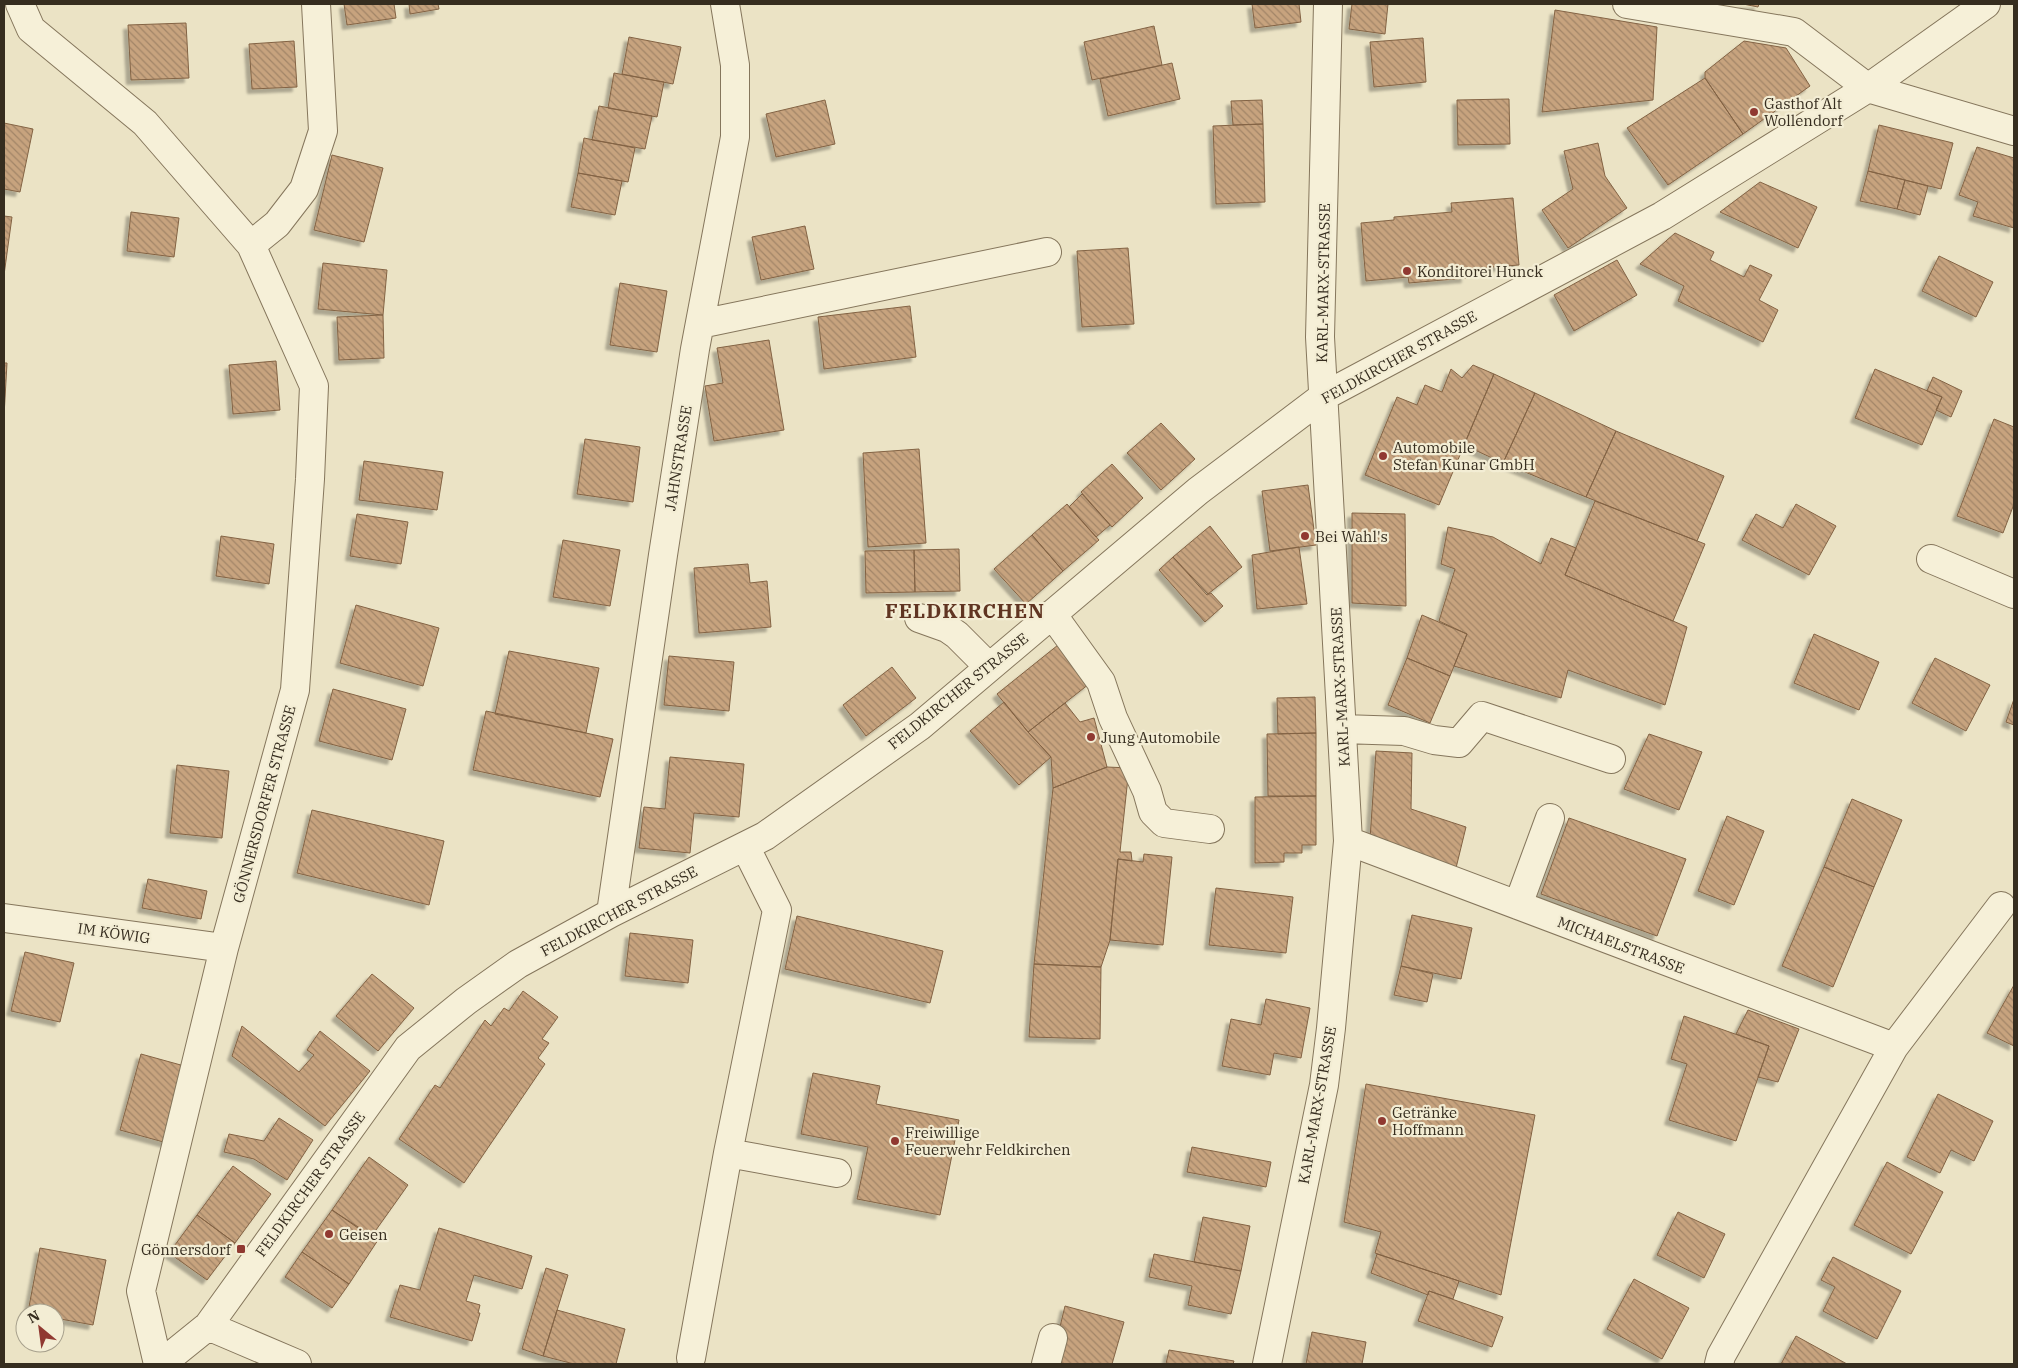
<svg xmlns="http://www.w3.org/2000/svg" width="2018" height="1368" font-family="'IBM Plex Serif',serif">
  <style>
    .building { fill: url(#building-back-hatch); stroke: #836344; filter: url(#shadow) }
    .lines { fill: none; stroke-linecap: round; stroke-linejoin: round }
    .minor-casing { stroke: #85765c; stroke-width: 30 }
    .minor { stroke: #f6f0d8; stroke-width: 28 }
    .poi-dot { fill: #903931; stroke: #f3edd4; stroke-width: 2 }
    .labels { text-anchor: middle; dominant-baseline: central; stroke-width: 4.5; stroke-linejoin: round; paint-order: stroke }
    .poi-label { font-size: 15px; fill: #362d1f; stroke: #f3edd4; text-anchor: start }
    .street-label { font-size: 15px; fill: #362d1f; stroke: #f3edd4 }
    .district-label { font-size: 20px; font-weight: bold; letter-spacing: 1px; fill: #603522; stroke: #f3edd4 }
  </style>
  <defs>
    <pattern id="building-back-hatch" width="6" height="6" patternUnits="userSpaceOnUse" patternTransform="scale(1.25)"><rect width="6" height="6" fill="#c7a37e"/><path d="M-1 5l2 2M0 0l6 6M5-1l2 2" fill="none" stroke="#a28567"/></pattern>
    <filter id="shadow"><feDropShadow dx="-4.5" dy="4.5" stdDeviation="1" flood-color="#0004"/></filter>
  </defs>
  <rect width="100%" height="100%" fill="#ebe3c5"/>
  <path class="building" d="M344 4H394L396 18 347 25Z
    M409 4H438L439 9 410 14Z
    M1252 4H1299L1301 22 1255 28Z
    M1352 4H1388L1385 34 1349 29Z
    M1743 4H1759L1758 7Z
    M1555 10 1657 27 1653 100 1542 112Z
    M186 23 189 78 131 80 128 25Z
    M1154 26 1162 65 1092 80 1084 42Z
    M629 37 681 47 673 84 622 74Z
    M1423 38 1426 82 1374 87 1370 42Z
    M294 41 297 87 252 89 249 44Z
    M1744 41 1786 48 1810 86 1743 134 1705 78V72Z
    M1172 63 1180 99 1108 116 1100 79Z
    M614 73 664 82 657 117 608 108Z
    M1705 78 1743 134 1668 185 1627 128Z
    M1509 99 1510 144 1458 145 1457 100Z
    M825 100 835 144 776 157 766 114Z
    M1262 100 1263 124 1233 125 1231 101Z
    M599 106 652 116 645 149 592 140Z
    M4 123 33 129 20 192 4 189Z
    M1263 124 1265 202 1216 204 1213 126Z
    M1879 125 1953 143 1941 189 1868 171Z
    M584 138 635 148 628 182 578 173Z
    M1598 143 1605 176 1627 208 1568 248 1542 210 1573 189 1564 151Z
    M1977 147 2014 158V228L1973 216 1978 202 1959 195Z
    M332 155 383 168 364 242 314 230Z
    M1868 171 1905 180 1897 209 1860 201Z
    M578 173 622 181 615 215 571 207Z
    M1905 180 1928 186 1920 215 1897 209Z
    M1760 182 1817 207 1798 248 1720 212Z
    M1513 198 1519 265 1465 269 1466 278 1409 283 1408 277 1366 281 1361 223 1394 220V217L1452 212 1451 203Z
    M131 212 179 218 174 257 127 251Z
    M4 216 12 217 4 275Z
    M805 226 814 269 761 280 752 237Z
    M1675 233 1714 252 1710 260 1744 277 1750 265 1772 275 1759 300 1778 310 1763 342 1678 301 1684 286 1640 264Z
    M1128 248 1134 324 1082 327 1077 251Z
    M1939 256 1993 282 1976 317 1922 291Z
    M1617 260 1637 295 1574 331 1554 295Z
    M323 263 387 270 383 315 318 309Z
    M620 283 667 291 657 352 610 345Z
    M910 306 916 357 824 369 818 317Z
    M383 315 384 358 339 360 337 317Z
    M769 340 784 430 714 441 705 386 723 383 717 348Z
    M276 361 280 410 233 414 229 365Z
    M4 363H7L4 416Z
    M1473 365 1494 374 1439 505 1365 475 1397 397 1417 405 1425 385 1442 392 1451 369 1462 378Z
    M1875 369 1942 397 1922 445 1855 418Z
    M1494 374 1535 393 1503 463 1464 445Z
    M1933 377 1962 391 1951 417 1936 410 1942 397 1927 391Z
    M1535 393 1616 431 1586 497 1503 463Z
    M1994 419 2014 427V504L2003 533 1957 516Z
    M1161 423 1195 459 1161 490 1127 453Z
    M1616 431 1724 476 1697 541 1586 497Z
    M585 439 640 447 633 502 577 494Z
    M919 449 926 543 868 547 863 453Z
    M364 461 443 472 437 510 359 500Z
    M1112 464 1143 498 1112 527 1081 492Z
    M1308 485 1316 545 1270 551 1262 491Z
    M1082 494 1110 525 1096 537 1069 507Z
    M1595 501 1705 544 1673 621 1565 575Z
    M1067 504 1099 540 1063 571 1032 535Z
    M1796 504 1836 526 1809 575 1742 540 1756 514 1783 528Z
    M1352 513 1405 514 1406 606 1352 603Z
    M357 514 408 522 401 564 350 556Z
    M1210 526 1242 567 1208 594 1173 557Z
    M1448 527 1493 537 1541 564 1551 538 1576 548 1565 575 1687 627 1665 705 1568 670 1561 698 1454 666 1467 634 1439 621 1455 569 1441 564Z
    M1032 535 1063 571 1026 604 994 569Z
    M221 536 274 544 269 584 216 576Z
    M563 540 620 550 610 606 553 597Z
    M1299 547 1307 604 1257 609 1252 555Z
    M959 549 960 591 915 592 914 550Z
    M914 550 915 592 866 593 865 551Z
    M1173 557 1207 595 1211 593 1223 606 1205 622 1159 570Z
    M748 564 750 583 767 581 771 627 699 633 694 568Z
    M356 605 439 628 423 686 340 663Z
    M1422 615 1467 634 1450 676 1407 658Z
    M1814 634 1879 662 1859 710 1794 683Z
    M1058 645 1089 684 1028 732 997 694Z
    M509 651 599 668 586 733 495 714Z
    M669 656 734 662 729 711 664 705Z
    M1407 658 1450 676 1430 723 1388 705Z
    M1935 658 1990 685 1966 731 1912 703Z
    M892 667 916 698 866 736 843 705Z
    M333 689 406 709 392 760 319 741Z
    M1315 697 1316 733 1278 734 1277 698Z
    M2014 699V725L2006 722Z
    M1004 702 1028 732 1051 757 1019 785 970 731Z
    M1065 703 1080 722 1094 718 1107 767 1053 788 1051 757 1028 732Z
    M486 711 613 739 600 797 473 770Z
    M1316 733V796H1268L1267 734Z
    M1649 734 1702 752 1679 810 1624 789Z
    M1376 751 1412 753 1411 809 1466 827 1456 868 1370 839Z
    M670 757 744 764 739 817 694 813 690 853 639 848 644 807 665 809Z
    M177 765 229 771 222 838 170 833Z
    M1107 767 1129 768 1120 852H1131L1132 861 1118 859 1110 940 1101 967 1034 964 1053 788Z
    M1316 796V845H1302V853H1284V862L1255 863V797Z
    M1852 799 1902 820 1874 887 1824 867Z
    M312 810 444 841 429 905 297 873Z
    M1727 816 1764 831 1734 905 1698 891Z
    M1569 818 1686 859 1657 936 1541 894Z
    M1144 854 1172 857 1163 945 1110 940 1118 859 1143 862Z
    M1824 867 1874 887 1833 987 1782 966Z
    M148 879 207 891 201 919 142 908Z
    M1216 888 1293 897 1286 953 1209 945Z
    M1412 915 1472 928 1461 979 1401 966Z
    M797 916 943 951 930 1003 785 969Z
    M630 933 693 940 688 983 625 976Z
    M25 952 74 963 60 1022 11 1011Z
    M1034 964 1101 967 1100 1039 1029 1037Z
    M1401 966 1433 974 1427 1002 1394 995Z
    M372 974 414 1008 378 1051 336 1016Z
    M2014 985V1046L1987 1033Z
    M523 991 558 1017 542 1039 549 1043 538 1058 545 1064 464 1183 399 1139 435 1085 440 1088 485 1020 491 1026 504 1008 509 1011Z
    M1266 999 1310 1008 1301 1058 1274 1053 1270 1075 1222 1066 1231 1019 1261 1025Z
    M1748 1010 1799 1029 1778 1082 1758 1077 1769 1046 1736 1034Z
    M1684 1016 1769 1046 1736 1141 1669 1120 1687 1064 1671 1059Z
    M242 1026 299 1072 314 1055 307 1050 320 1031 370 1071 325 1126 232 1056Z
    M141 1054 188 1067 167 1143 120 1130Z
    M813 1073 880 1086 876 1104 959 1120 940 1215 857 1199 868 1147 801 1134Z
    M1366 1084 1535 1115 1501 1295 1375 1253 1381 1232 1344 1222Z
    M1938 1094 1993 1121 1974 1161 1951 1150 1940 1173 1907 1157Z
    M279 1118 313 1140 287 1180 254 1159 224 1152 229 1134 264 1141Z
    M1192 1147 1271 1162 1266 1187 1187 1172Z
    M369 1157 408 1185 371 1237 332 1210Z
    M1887 1162 1943 1192 1911 1254 1854 1225Z
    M233 1166 271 1194 235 1243 197 1215Z
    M332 1210 378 1240 349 1284 302 1252Z
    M1678 1212 1725 1234 1704 1278 1657 1255Z
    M197 1215 235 1243 207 1280 169 1253Z
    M1203 1217 1250 1226 1241 1271 1194 1262Z
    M439 1228 532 1256 522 1289 474 1275 466 1301 480 1305 478 1313H480L472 1341 390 1317 400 1285 420 1290Z
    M40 1248 106 1260 93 1325 55 1318V1313L28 1312Z
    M302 1252 349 1284 332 1308 285 1277Z
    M1154 1254 1241 1271 1231 1314 1188 1305 1192 1286 1149 1277Z
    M1377 1254 1459 1281 1453 1299 1429 1291 1428 1295 1371 1273Z
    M1833 1257 1901 1291 1877 1339 1823 1311 1835 1287 1821 1280Z
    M546 1268 568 1275 543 1356 522 1349Z
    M1634 1279 1689 1308 1662 1359 1607 1329Z
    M1429 1291 1503 1317 1492 1347 1418 1321Z
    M1065 1306 1124 1322 1112 1364H1051Z
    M557 1310 625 1329 616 1364H574L543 1356Z
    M1312 1332 1366 1342 1362 1364H1306Z
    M1796 1336 1847 1364H1781Z
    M1169 1350 1234 1361 1233 1364H1166Z"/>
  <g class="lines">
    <defs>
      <path id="minor" d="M20 4 31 29 145 123 251 245 314 386 310 479 295 690 224 948 141 1291 158 1364
        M1627 4 1794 32 1868 88 2014 131
        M251 245 277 224 304 189 323 131 316 4
        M700 324 1047 252
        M1931 559 2014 594
        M1052 614 1101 682 1113 718 1147 791 1153 812 1164 823 1210 829
        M919 618 947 628 957 635 989 667
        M1342 729 1404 731 1434 740 1459 743 1482 716 1611 759
        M1348 841 1894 1047
        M745 846 777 910 728 1153 837 1173
        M1518 905 1550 818
        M611 913 663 555 695 349 735 137V65L725 4
        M4 918 224 948
        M208 1326 297 1364
        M691 1358 728 1153
        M161 1364 208 1326 408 1048 466 1001 518 964 611 913 765 836 920 726 1198 491 1324 396 1662 216 1868 88 1986 4
        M1046 1364 1053 1338
        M1267 1364 1324 1085 1331 1028 1348 841 1320 337 1328 4
        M1719 1364 1721 1356 1894 1047 2001 906"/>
    </defs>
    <use href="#minor" class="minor-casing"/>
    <use href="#minor" class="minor"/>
  </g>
  <g class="poi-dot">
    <circle cx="1754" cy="112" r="5"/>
    <circle cx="1407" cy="271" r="5"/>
    <circle cx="1383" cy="456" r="5"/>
    <circle cx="1305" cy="536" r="5"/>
    <circle cx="1091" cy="737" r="5"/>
    <circle cx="1382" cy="1121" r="5"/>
    <circle cx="895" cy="1141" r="5"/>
    <circle cx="329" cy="1234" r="5"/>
    <rect x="236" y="1244" width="10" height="10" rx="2.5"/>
  </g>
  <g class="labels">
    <g class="poi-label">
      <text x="1764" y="103">Gasthof Alt<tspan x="1764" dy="17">Wollendorf</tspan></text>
      <text x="1417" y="271">Konditorei Hunck</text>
      <text x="1393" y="447">Automobile<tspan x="1393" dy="17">Stefan Kunar GmbH</tspan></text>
      <text x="1315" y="536">Bei Wahl's</text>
      <text x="1101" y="737">Jung Automobile</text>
      <text x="1392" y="1112">Getränke<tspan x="1392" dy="17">Hoffmann</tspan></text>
      <text x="905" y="1132">Freiwillige<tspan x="905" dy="17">Feuerwehr Feldkirchen</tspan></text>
      <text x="339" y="1234">Geisen</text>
      <text x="231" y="1249" text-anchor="end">Gönnersdorf</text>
    </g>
    <g class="street-label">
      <text transform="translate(1323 283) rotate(-89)">KARL-MARX-STRASSE</text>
      <text transform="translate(1399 357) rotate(-29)">FELDKIRCHER STRASSE</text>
      <text transform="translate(678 458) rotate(-81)">JAHNSTRASSE</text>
      <text transform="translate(1340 687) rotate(-93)">KARL-MARX-STRASSE</text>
      <text transform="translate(958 691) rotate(-39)">FELDKIRCHER STRASSE</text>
      <text transform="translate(264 804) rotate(-75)">GÖNNERSDORFER STRASSE</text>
      <text transform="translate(619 911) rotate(-28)">FELDKIRCHER STRASSE</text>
      <text transform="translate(114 933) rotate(8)">IM KÖWIG</text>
      <text transform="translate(1621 945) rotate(21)">MICHAELSTRASSE</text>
      <text transform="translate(1317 1105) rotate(-80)">KARL-MARX-STRASSE</text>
      <text transform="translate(310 1184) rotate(-54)">FELDKIRCHER STRASSE</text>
    </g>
    <g class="district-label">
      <text x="965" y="610">FELDKIRCHEN</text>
    </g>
  </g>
  <rect width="2018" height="1368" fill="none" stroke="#362d1f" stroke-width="10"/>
  <g transform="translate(40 1328) rotate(331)"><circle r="24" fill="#f3edd4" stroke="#a7a08c"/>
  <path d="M0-4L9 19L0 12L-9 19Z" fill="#903931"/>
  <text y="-8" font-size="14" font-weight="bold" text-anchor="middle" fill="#362d1f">N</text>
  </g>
</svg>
